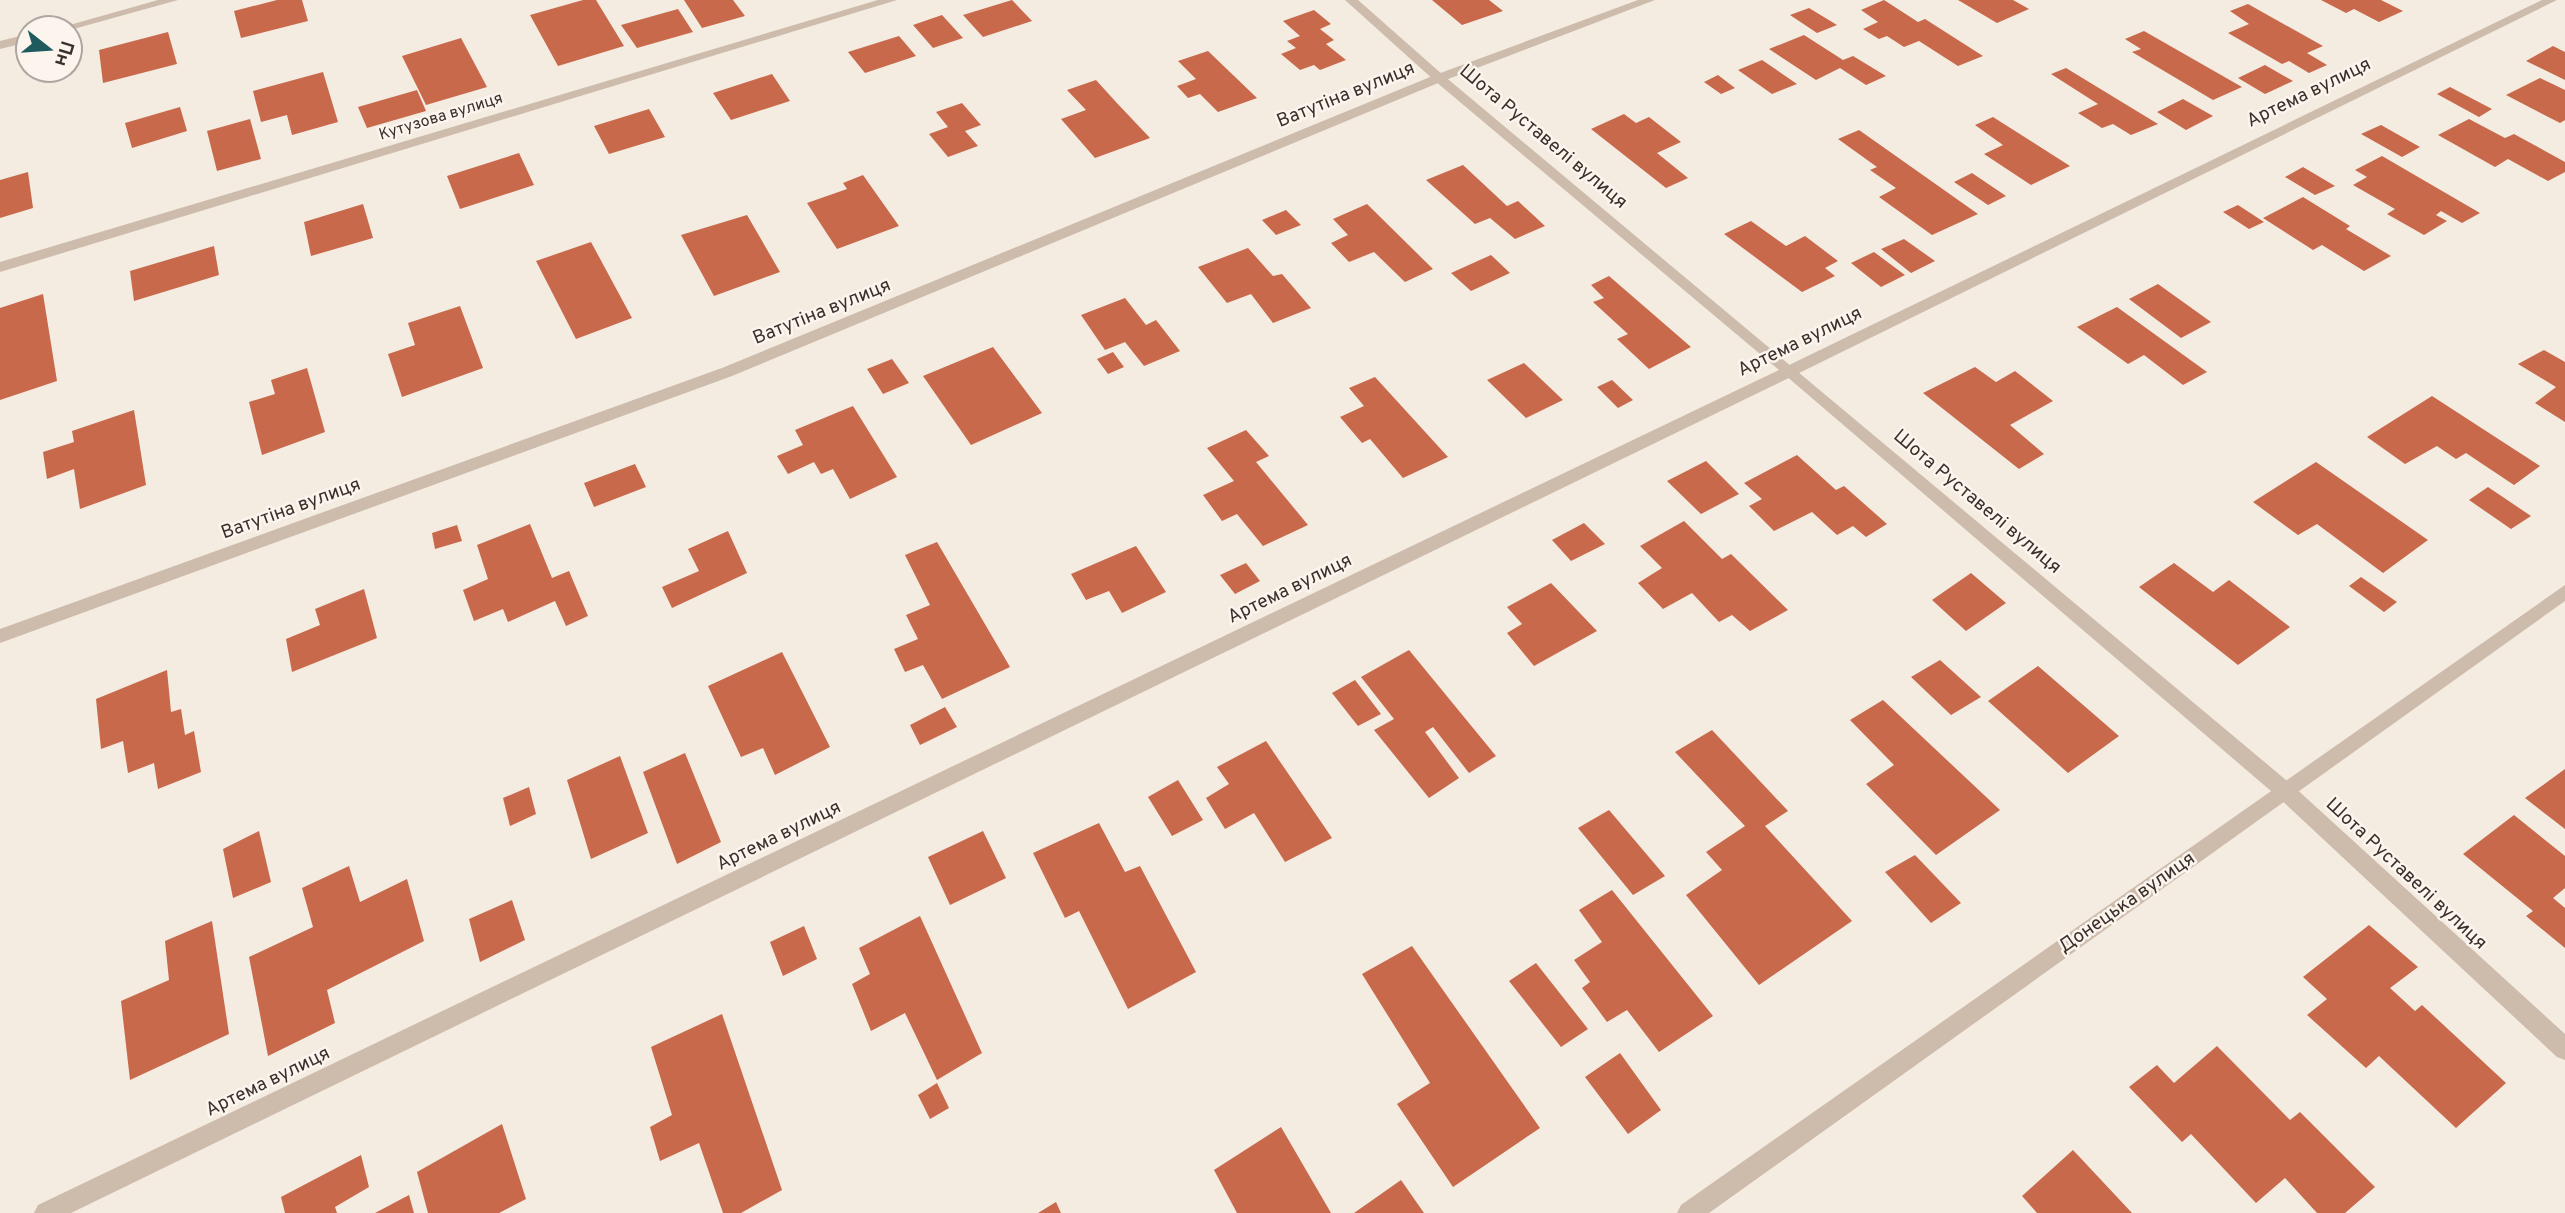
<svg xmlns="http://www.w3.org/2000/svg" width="2565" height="1213" font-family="Overpass,sans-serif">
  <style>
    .building { fill: #c8694b }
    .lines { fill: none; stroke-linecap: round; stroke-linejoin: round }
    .lane { fill: #cdbbac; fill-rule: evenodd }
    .street { fill: #cdbbac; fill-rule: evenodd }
    .labels { text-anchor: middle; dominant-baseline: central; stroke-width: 5; stroke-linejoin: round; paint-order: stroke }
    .far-street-label { font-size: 16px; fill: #3b302b; stroke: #fbf5ee }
    .street-label { font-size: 19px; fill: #3b302b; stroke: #fbf5ee }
  </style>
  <rect width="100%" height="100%" fill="#f4ebe1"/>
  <path class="building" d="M277 0H302L308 21 241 38 234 11Z
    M583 0H596L624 46 558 66 530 15Z
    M684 0H733L745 16 702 28Z
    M1012 0 1032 21 983 37 963 15Z
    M1432 0H1489L1503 11 1462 25Z
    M1884 0 1918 22 1925 19 1983 56 1958 66 1919 41 1904 47 1887 36 1879 39 1863 29 1878 22 1861 10Z
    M1958 0H2013L2029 9 1997 23Z
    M2321 0H2381L2403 11 2379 22 2354 9 2346 13Z
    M2248 4 2323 46 2307 53 2327 65 2309 73 2289 61 2282 64 2228 33 2249 24 2230 11Z
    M1809 8 1837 25 1817 33 1790 15Z
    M678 9 693 32 637 48 621 25Z
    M1314 10 1331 24 1320 29 1334 40 1326 44 1346 60 1320 70 1314 65 1300 70 1281 54 1296 48 1287 41 1300 36 1283 21Z
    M942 15 963 38 933 48 913 25Z
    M2144 31 2242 87 2213 100 2132 52 2141 49 2125 39Z
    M168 32 177 64 103 83 99 50Z
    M1804 35 1843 60 1853 56 1886 76 1866 85 1840 68 1816 80 1769 49Z
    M899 36 916 56 865 73 848 52Z
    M461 38 487 87 426 105 402 56Z
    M2553 46 2565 52V80L2526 61Z
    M1208 51 1257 98 1218 112 1200 94 1188 98 1177 86 1196 79 1178 61Z
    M1762 60 1797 84 1772 94 1738 70Z
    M2265 65 2293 81 2265 94 2238 78Z
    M2066 68 2158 124 2131 135 2113 124 2102 128 2078 113 2098 104 2051 74Z
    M323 72 338 122 292 135 287 115 261 122 253 91Z
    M772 74 790 101 731 120 713 93Z
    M1718 75 1735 88 1721 94 1704 82Z
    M2540 78 2565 90V120L2560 123 2506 95Z
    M1096 80 1115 101 1150 138 1095 158 1061 119 1086 110 1067 90Z
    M2450 87 2492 109 2479 117 2437 94Z
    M417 90 426 111 367 128 358 107Z
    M2183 99 2213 116 2186 130 2157 112Z
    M962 103 981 125 965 131 978 146 948 157 929 134 948 127 936 112Z
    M180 107 187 131 132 148 125 123Z
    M649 109 665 137 609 154 594 126Z
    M1624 114 1636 123 1649 117 1681 142 1657 153 1688 178 1666 188 1591 129Z
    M1993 117 2070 166 2031 185 1984 154 2003 145 1975 125Z
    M250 119 261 159 217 171 207 131Z
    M2469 119 2505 138 2514 134 2565 162V172L2548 181 2508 159 2495 167 2438 135Z
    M2381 125 2420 147 2402 157 2361 134Z
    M1859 130 1978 214 1932 235 1879 197 1896 188 1870 170 1877 167 1838 139Z
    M519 153 534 185 460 209 447 176Z
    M2382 156 2480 213 2462 223 2441 211 2436 215 2447 221 2424 235 2387 214 2395 209 2353 185 2367 177 2355 170Z
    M1463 165 1507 206 1518 201 1545 226 1515 239 1490 218 1475 224 1426 180Z
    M2303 167 2335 186 2315 195 2285 177Z
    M28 172 33 208 0 218V180Z
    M1972 173 2006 196 1988 205 1954 182Z
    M863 175 899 226 837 249 807 203 847 189 843 183Z
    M2303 197 2350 226 2346 229 2391 256 2364 271 2322 245 2313 250 2263 218Z
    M363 204 373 238 311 256 304 222Z
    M1367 204 1433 269 1405 282 1374 252 1349 262 1331 243 1348 235 1333 219Z
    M2238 205 2264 222 2249 229 2223 212Z
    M1286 210 1301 225 1276 235 1262 220Z
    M747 215 780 272 714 296 681 235Z
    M1751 221 1786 246 1805 236 1838 261 1825 268 1835 276 1802 292 1724 234Z
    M1904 239 1935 261 1911 273 1881 249Z
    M591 242 632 318 576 339 536 261Z
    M214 246 219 275 134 301 130 271Z
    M1248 248 1273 276 1282 274 1311 308 1273 323 1251 294 1227 303 1198 267Z
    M1874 252 1905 275 1881 287 1851 263Z
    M1491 255 1510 273 1471 291 1451 273Z
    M1609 276 1691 347 1649 369 1617 339 1628 334 1593 302 1604 298 1591 285Z
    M2158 284 2211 322 2181 338 2129 299Z
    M43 294 57 381 0 400V308Z
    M1125 298 1146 325 1156 320 1180 351 1144 366 1125 342 1105 350 1081 315Z
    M460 306 483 368 402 397 388 354 415 345 408 323Z
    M2117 307 2207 372 2183 385 2144 355 2128 364 2077 327Z
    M993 347 1042 413 971 445 923 376Z
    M2544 350 2565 362V422L2535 403 2556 387 2518 364Z
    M1113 352 1124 367 1108 374 1097 359Z
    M892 359 909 383 883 394 867 369Z
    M1524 363 1563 400 1526 418 1487 380Z
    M1975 367 1996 382 2015 371 2053 401 2010 425 2044 454 2019 469 1923 393Z
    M307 368 325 432 262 455 249 402 275 394 271 380Z
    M1375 377 1448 457 1403 478 1370 439 1362 443 1340 417 1364 406 1349 388Z
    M1612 380 1633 400 1618 408 1597 387Z
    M2432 396 2540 466 2514 485 2466 453 2456 459 2437 446 2405 464 2367 437Z
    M853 406 897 477 850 499 833 469 821 474 814 462 788 474 777 456 803 445 795 430Z
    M134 410 146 485 80 509 74 469 47 479 43 452 74 442 72 431Z
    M1246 430 1269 456 1256 462 1308 525 1263 546 1237 514 1222 521 1203 495 1234 481 1207 448Z
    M1797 455 1836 490 1844 486 1887 524 1866 537 1853 526 1837 535 1812 512 1774 531 1749 506 1762 499 1744 483Z
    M1706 461 1739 494 1701 514 1667 481Z
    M2316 462 2428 540 2383 573 2317 524 2298 535 2253 502Z
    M635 464 646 487 594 507 584 483Z
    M2488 487 2531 516 2511 529 2469 500Z
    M1684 521 1722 559 1731 554 1788 610 1750 631 1732 615 1719 622 1692 593 1663 609 1638 583 1662 568 1640 546Z
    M1584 523 1605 544 1571 561 1552 540Z
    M530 524 552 578 569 571 588 616 566 626 555 601 508 622 503 609 474 621 463 590 488 579 477 545Z
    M457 525 462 541 435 549 432 533Z
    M728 531 747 573 672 608 662 587 699 571 688 549Z
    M937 542 1010 667 942 699 923 665 905 672 894 649 918 639 906 615 930 605 905 555Z
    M1136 546 1166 592 1122 613 1109 591 1086 600 1071 574Z
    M1246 563 1260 581 1235 594 1220 575Z
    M2174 563 2213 592 2229 580 2290 627 2238 665 2139 587Z
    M1971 573 2006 603 1966 631 1932 600Z
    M2361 577 2397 602 2384 612 2349 586Z
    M1551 583 1597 631 1534 666 1507 633 1522 624 1507 607Z
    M364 589 377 638 292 672 286 639 320 625 315 609Z
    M1409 650 1496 756 1469 773 1433 727 1425 732 1459 778 1429 798 1374 730 1394 719 1361 677Z
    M782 652 830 747 775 775 763 748 741 757 708 686Z
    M1940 660 1981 697 1951 715 1911 677Z
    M2038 666 2119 736 2068 773 1988 701Z
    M167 670 171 712 181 709 185 735 194 731 201 772 158 789 154 763 128 773 123 741 101 749 96 699Z
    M1355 680 1381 714 1358 726 1332 693Z
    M1883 700 2000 810 1936 855 1866 784 1894 765 1850 720Z
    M945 707 957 727 920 745 910 725Z
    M1712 730 1788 811 1765 826 1852 921 1759 985 1686 895 1722 870 1706 852 1745 826 1675 752Z
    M1266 741 1332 838 1285 862 1254 813 1225 829 1206 798 1229 784 1217 767Z
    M685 753 721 842 677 864 643 772Z
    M620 756 648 833 591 859 567 780Z
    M2565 769V829L2525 798Z
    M1178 780 1203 820 1172 836 1148 797Z
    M529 787 536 814 510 826 503 798Z
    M1609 810 1665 876 1633 895 1578 828Z
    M2514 815 2565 856V888L2553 898 2565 908V948L2526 916 2533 911 2463 854Z
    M1099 823 1125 872 1140 866 1196 972 1128 1009 1079 911 1065 918 1033 853Z
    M259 831 271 882 233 898 223 849Z
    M983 831 1006 878 950 905 928 857Z
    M1915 855 1961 903 1931 923 1885 872Z
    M349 866 360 902 407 879 424 941 327 990 335 1023 268 1056 249 957 313 927 302 888Z
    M1612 890 1713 1016 1659 1052 1627 1010 1607 1022 1582 988 1590 982 1574 960 1602 942 1579 910Z
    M512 900 525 940 480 962 469 919Z
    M920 916 982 1053 937 1080 905 1013 871 1031 852 984 870 974 859 948Z
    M212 921 229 1034 130 1080 121 1001 169 980 165 941Z
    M2369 925 2418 967 2390 988 2415 1011 2422 1005 2506 1083 2456 1128 2379 1056 2366 1068 2307 1015 2327 999 2303 977Z
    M804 926 817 959 783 976 770 942Z
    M1412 946 1540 1128 1453 1187 1397 1104 1430 1083 1362 974Z
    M1536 963 1588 1029 1561 1047 1509 981Z
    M722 1014 782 1190 741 1213H723L699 1143 660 1161 650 1127 672 1115 651 1047Z
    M2217 1046 2290 1120 2300 1112 2375 1187 2345 1213H2317L2285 1178 2256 1203 2191 1134 2182 1142 2129 1087 2157 1065 2174 1083Z
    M1620 1053 1661 1110 1628 1134 1585 1077Z
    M937 1083 949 1108 930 1119 918 1095Z
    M502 1124 526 1199 499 1213H428L417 1172Z
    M1281 1127 1331 1213H1237L1214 1170Z
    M2073 1150 2132 1213H2037L2022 1196Z
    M361 1155 369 1187 335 1207 337 1213H285L281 1197Z
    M1401 1180 1424 1213H1354Z
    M409 1195 414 1213H375Z
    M1056 1202 1061 1213H1038Z"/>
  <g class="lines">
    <path class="lane" d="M1345 0H1358L1443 75 2292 785 2565 1034V1060L2557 1057 2278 797 1785 375 1435 81Z"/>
    <path class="street" d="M158 0H178L70 30V28H59Z
      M878 0H897L0 272V262Z
      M1638 0H1655L1443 81 732 376 0 643V629L722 368 1435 75Z
      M2542 0H2557L1795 375 71 1213H34L38 1205 1785 367Z
      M28 34V42L0 49V41Z
      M2565 585V601L1709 1213H1677L1681 1205Z"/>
  </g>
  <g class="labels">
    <g class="far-street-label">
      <text transform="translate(441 117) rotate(-17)">Кутузова вулиця</text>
    </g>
    <g class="street-label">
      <text transform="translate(2309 93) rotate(-26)">Артема вулиця</text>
      <text transform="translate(1346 95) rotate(-22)">Ватутіна вулиця</text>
      <text transform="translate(1543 137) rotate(40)">Шота Руставелі вулиця</text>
      <text transform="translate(822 312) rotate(-22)">Ватутіна вулиця</text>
      <text transform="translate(1800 342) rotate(-26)">Артема вулиця</text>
      <text transform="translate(1977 502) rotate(40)">Шота Руставелі вулиця</text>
      <text transform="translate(291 509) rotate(-20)">Ватутіна вулиця</text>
      <text transform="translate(1290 589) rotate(-26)">Артема вулиця</text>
      <text transform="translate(779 836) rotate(-26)">Артема вулиця</text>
      <text transform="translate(2406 874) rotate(43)">Шота Руставелі вулиця</text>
      <text transform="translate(2127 903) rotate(-35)">Донецька вулиця</text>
      <text transform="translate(268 1082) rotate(-26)">Артема вулиця</text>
    </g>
  </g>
  <g transform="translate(49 49) rotate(107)"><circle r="33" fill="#fbf5ee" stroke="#aea6a0" stroke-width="2"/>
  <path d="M0-5L12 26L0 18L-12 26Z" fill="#1f5a5e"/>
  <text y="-10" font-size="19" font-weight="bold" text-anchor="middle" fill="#3b302b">Пн</text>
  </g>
</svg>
